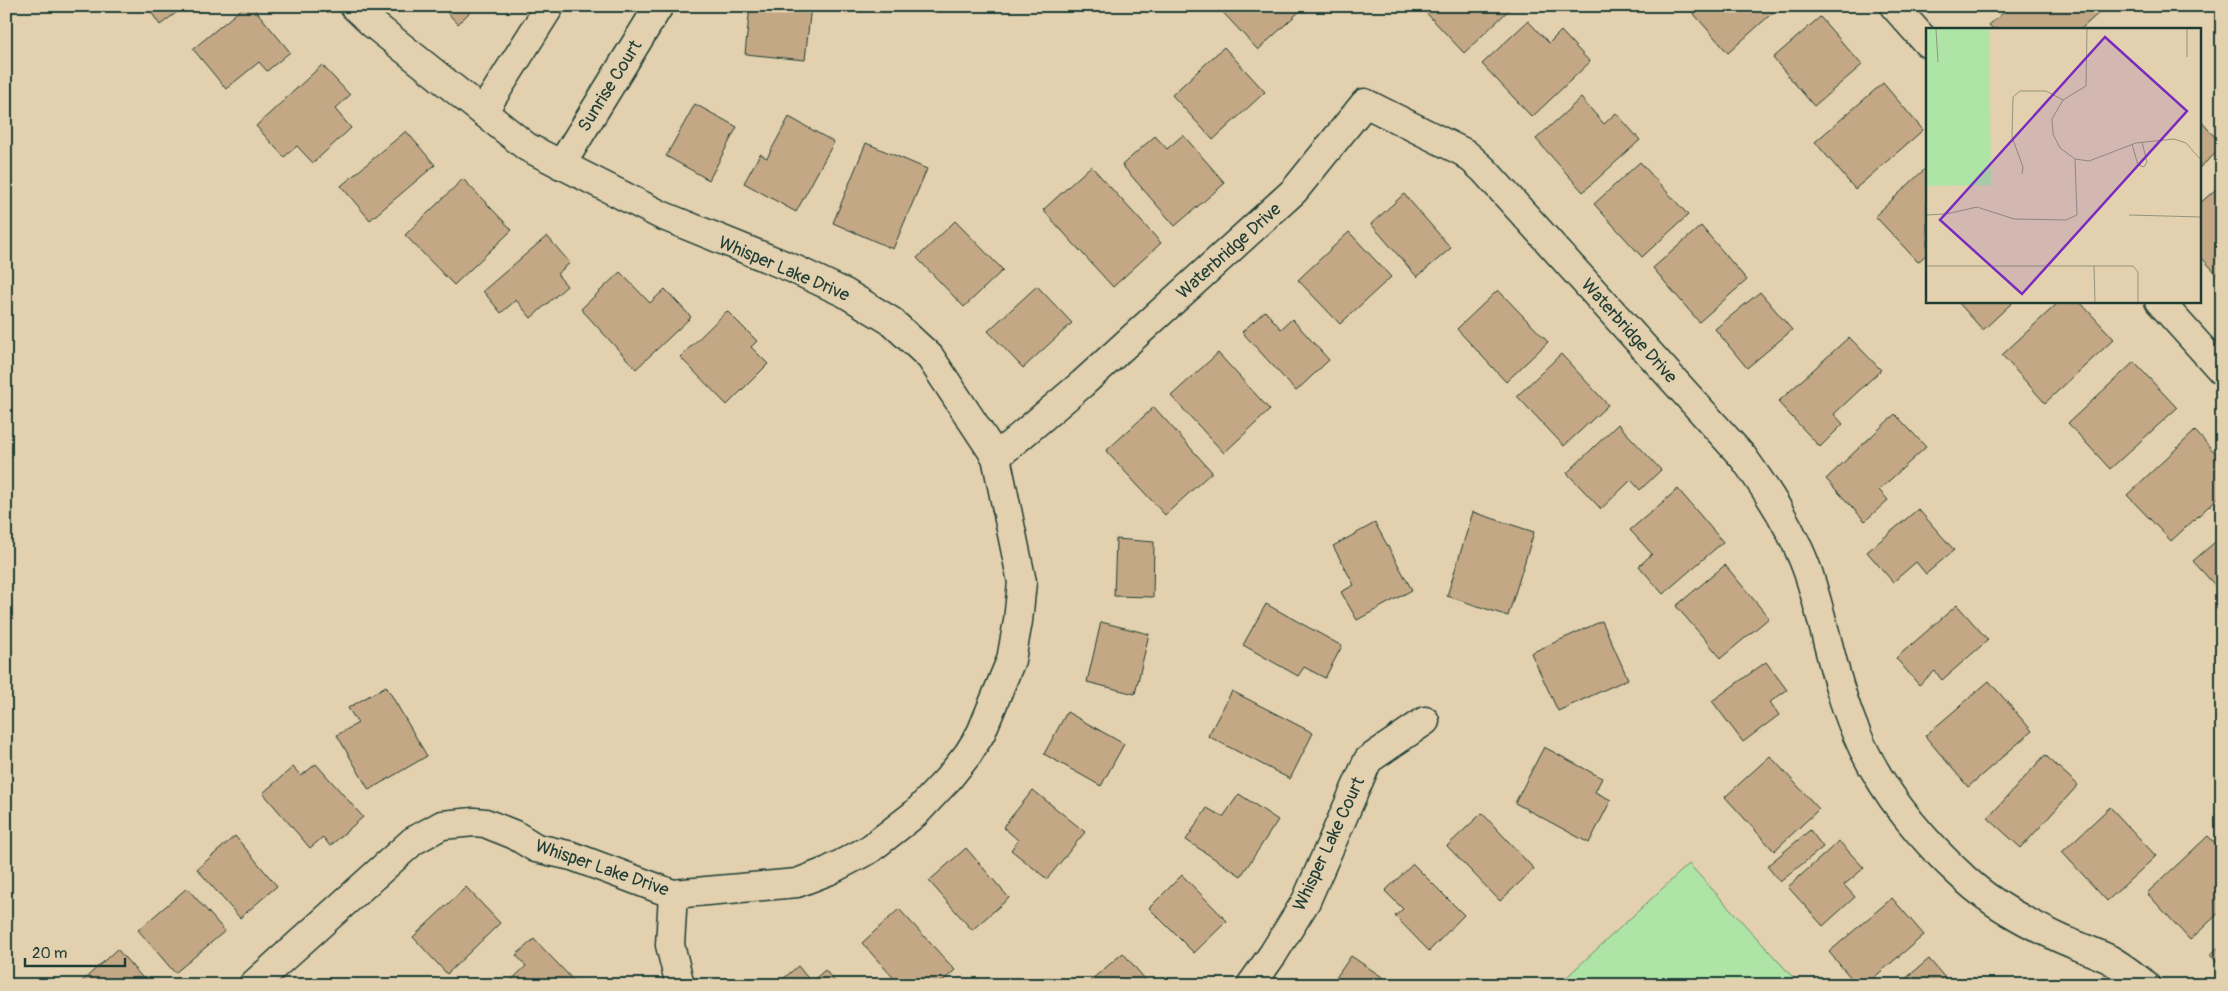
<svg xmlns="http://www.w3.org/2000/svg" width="2228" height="991" font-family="Pangolin,sans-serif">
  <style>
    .green { fill: #aee4a6; stroke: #66906d }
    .building { fill: #c4a885; stroke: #1f3d34 }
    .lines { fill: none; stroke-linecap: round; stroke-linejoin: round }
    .minor-casing { stroke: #1f3d34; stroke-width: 31 }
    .minor { stroke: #e2d0ae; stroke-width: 28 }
    .labels { text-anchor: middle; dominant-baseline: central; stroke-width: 5; stroke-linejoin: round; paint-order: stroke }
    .street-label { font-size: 18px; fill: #1f3d34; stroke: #e2d0ae }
    .inset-road { fill: none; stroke: #94957d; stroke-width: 1 }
    .view { fill: #7b2cbf; fill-opacity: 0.15; stroke: #7b2cbf; stroke-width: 2.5 }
    .inset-edge { fill: none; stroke: #1f3d34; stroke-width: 2.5 }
  </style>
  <rect width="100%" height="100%" fill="#e2d0ae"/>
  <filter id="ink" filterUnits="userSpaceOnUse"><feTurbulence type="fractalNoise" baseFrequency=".02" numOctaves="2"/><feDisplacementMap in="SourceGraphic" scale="10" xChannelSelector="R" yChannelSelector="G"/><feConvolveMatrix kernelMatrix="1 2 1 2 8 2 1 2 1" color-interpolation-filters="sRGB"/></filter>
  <g filter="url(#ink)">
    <path class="green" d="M1689 864 1800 985H1558Z"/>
    <path class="building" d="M147 6H185L160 25Z
      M245 6H252L290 52 267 71 259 62 226 89 193 49Z
      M441 6H476L458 24Z
      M750 6H811L805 60 745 54Z
      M1217 6H1298L1301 10 1258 50Z
      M1420 6H1513L1464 53Z
      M1687 6H1780L1728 53Z
      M2011 6H2099L2102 10 2081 29H1993L1989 25Z
      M1820 17 1862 65 1814 106 1773 58Z
      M1528 21 1549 43 1561 31 1590 62 1532 117 1482 64Z
      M1224 47 1265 92 1213 140 1172 95Z
      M322 65 350 95 335 109 351 128 313 163 297 146 284 157 256 126Z
      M1883 83 1923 130 1855 189 1815 142Z
      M1581 98 1604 124 1616 113 1640 140 1583 192 1536 139Z
      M695 104 737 127 709 180 666 156Z
      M789 117 834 142 796 212 744 183 760 154 767 158Z
      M2199 119 2222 145V148L2199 168Z
      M406 131 435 165 370 220 341 186Z
      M1183 135 1225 183 1175 226 1122 165 1155 136 1167 149Z
      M866 143 927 169 893 249 833 223Z
      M1640 162 1688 215 1642 257 1594 204Z
      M1091 166 1161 243 1113 287 1043 210Z
      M1927 167V254L1918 262 1875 216Z
      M463 179 512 230 454 285 405 235Z
      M2222 184V271L2218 275 2199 255V204Z
      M1404 194 1451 248 1417 277 1371 224Z
      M955 221 1003 270 964 307 917 258Z
      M1701 226 1747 280 1699 322 1653 268Z
      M1349 232 1391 277 1340 324 1298 280Z
      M547 236 570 263 557 274 567 286 531 318 516 300 501 313 483 291Z
      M620 272 650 303 665 289 691 317 636 369 581 309Z
      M1037 286 1072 323 1023 368 988 331Z
      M1498 290 1548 342 1506 382 1457 329Z
      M1760 292 1792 330 1747 368 1715 329Z
      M1957 301H2014L1983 330Z
      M2060 301H2079L2114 339 2045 403 2002 355Z
      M727 311 757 341 751 347 768 364 727 405 680 357Z
      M1265 311 1281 329 1292 319 1329 360 1296 391 1242 332Z
      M1849 337 1881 370 1834 414 1843 424 1820 447 1778 402Z
      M1218 353 1270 410 1224 453 1171 396Z
      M1561 354 1608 405 1564 446 1517 396Z
      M2134 362 2177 408 2110 469 2068 423Z
      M1154 407 1212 472 1165 515 1106 451Z
      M1895 414 1926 447 1879 490 1888 500 1865 521 1826 479Z
      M1618 424 1661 470 1640 490 1631 480 1601 509 1567 473Z
      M2195 431 2222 460V494L2171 541 2127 495Z
      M1678 489 1723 542 1663 594 1639 566 1652 554 1630 530Z
      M1918 509 1954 550 1926 574 1916 562 1893 582 1867 552Z
      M1473 512 1534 532 1508 616 1447 596Z
      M1375 523 1412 590 1357 620 1341 592 1354 585 1333 546Z
      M2222 536V593L2193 561Z
      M1116 539 1154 542 1153 597 1114 596Z
      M1725 565 1769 618 1721 658 1676 606Z
      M1266 604 1342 646 1325 678 1304 667 1298 676 1243 645Z
      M1957 605 1988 640 1942 680 1935 671 1919 685 1896 658Z
      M1602 621 1628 679 1558 711 1531 653Z
      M1101 622 1149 634 1135 694 1087 682Z
      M1766 662 1787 690 1770 702 1779 715 1743 742 1712 701Z
      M1989 681 2032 731 1968 787 1925 736Z
      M386 686 427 756 369 790 337 735 358 723 348 708Z
      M1232 691 1313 733 1290 779 1208 736Z
      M1067 712 1124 744 1101 786 1044 754Z
      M1544 747 1602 778 1595 792 1611 800 1589 843 1515 803Z
      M2045 755 2078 785 2021 848 1988 818Z
      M1770 756 1819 809 1774 851 1725 797Z
      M316 764 363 817 330 846 323 837 310 848 263 793 293 767 301 776Z
      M1033 790 1085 832 1047 879 1011 850 1018 840 1003 827Z
      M1239 794 1278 820 1241 876 1186 840 1207 808 1223 817Z
      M2110 807 2156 856 2107 901 2062 852Z
      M1482 813 1534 869 1500 901 1447 846Z
      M1810 830 1823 847 1780 882 1767 866Z
      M235 836 277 886 240 918 197 869Z
      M2208 836 2222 851V910L2190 940 2147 893Z
      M1839 841 1864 868 1844 885 1855 897 1823 926 1788 887Z
      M966 848 1009 898 972 930 929 881Z
      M1413 864 1464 915 1429 951 1395 916 1403 909 1385 891Z
      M1182 875 1227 921 1194 953 1149 908Z
      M466 887 500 923 447 974 413 937Z
      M187 888 225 931 175 973 138 930Z
      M1892 898 1924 935 1865 985H1857L1829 952Z
      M899 909 955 970 938 985H900L862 943Z
      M534 939 578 985H506L526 966 516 955Z
      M2222 944V967L2210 955Z
      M117 949 149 985H78Z
      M1123 953 1150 985H1085Z
      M1351 956 1394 985H1331Z
      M1929 959 1951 985H1898Z
      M798 966 811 982 825 970 838 985H776Z
      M1974 978 1979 985H1966Z"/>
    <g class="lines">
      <defs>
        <path id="minor" d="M1894 6 1927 43
          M483 112 550 6
          M561 165 659 6
          M2159 301 2222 371
          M996 457 1082 384 1294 191 1365 103 1465 153 1484 170 1743 457C1769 493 1793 530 1808 572 1826 626 1834 683 1857 735 1880 789 1921 839 1965 879 1992 904 2024 921 2057 937 2074 945 2092 951 2109 959 2122 966 2134 976 2146 985
          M673 894 670 945 680 985
          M253 985 413 841 442 825 474 822 485 823 515 835 536 848 572 856 673 894 797 883 828 871 870 849 916 813 948 779 968 754 981 733 1011 660 1018 621 1022 582 996 457 930 357 891 321 845 293 794 269 661 215 527 147 373 24 354 6
          M1251 985 1273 954 1306 901 1368 760 1425 721"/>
      </defs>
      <use href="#minor" class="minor-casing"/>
      <use href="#minor" class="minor"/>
    </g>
  </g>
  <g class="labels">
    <g class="street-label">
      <text transform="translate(610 86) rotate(-58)">Sunrise Court</text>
      <text transform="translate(1229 251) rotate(-42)">Waterbridge Drive</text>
      <text transform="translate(784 269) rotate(23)">Whisper Lake Drive</text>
      <text transform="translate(1629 331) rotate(48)">Waterbridge Drive</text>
      <text transform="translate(1329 844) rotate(-65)">Whisper Lake Court</text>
      <text transform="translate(602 868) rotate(19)">Whisper Lake Drive</text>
    </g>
  </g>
  <g transform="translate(1926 28)">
    <rect width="275" height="275" fill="#e2d0ae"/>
    <path d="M0 1H63L65 157 0 158Z" fill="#aee4a6"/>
    <path class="inset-road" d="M10 1 12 34M161 1 160 58 137 72 126 91 127 106 134 120 149 131 163 133 210 115 248 111 260 115 275 132M261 29V1M206 116 212 137 218 139 221 134 216 114M96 146 97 139 86 109 87 69 94 63H120L137 72M0 187 20 186 51 179 88 191 140 192 151 187 149 131M203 187 275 189M0 238H207L212 244V274M168 238 169 274"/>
    <path class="view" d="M179 9 261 83 96 266 14 192Z"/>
    <rect width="275" height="275" class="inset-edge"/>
  </g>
  <rect width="2228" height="991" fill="none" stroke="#e2d0ae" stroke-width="25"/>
  <rect x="12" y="12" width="2203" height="966" fill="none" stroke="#1f3d34" stroke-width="2" filter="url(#ink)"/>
  <path d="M25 958v8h100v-8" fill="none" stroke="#1f3d34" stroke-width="2.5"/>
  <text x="32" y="958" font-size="15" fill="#1f3d34" stroke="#e2d0ae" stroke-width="4" paint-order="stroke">20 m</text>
</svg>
